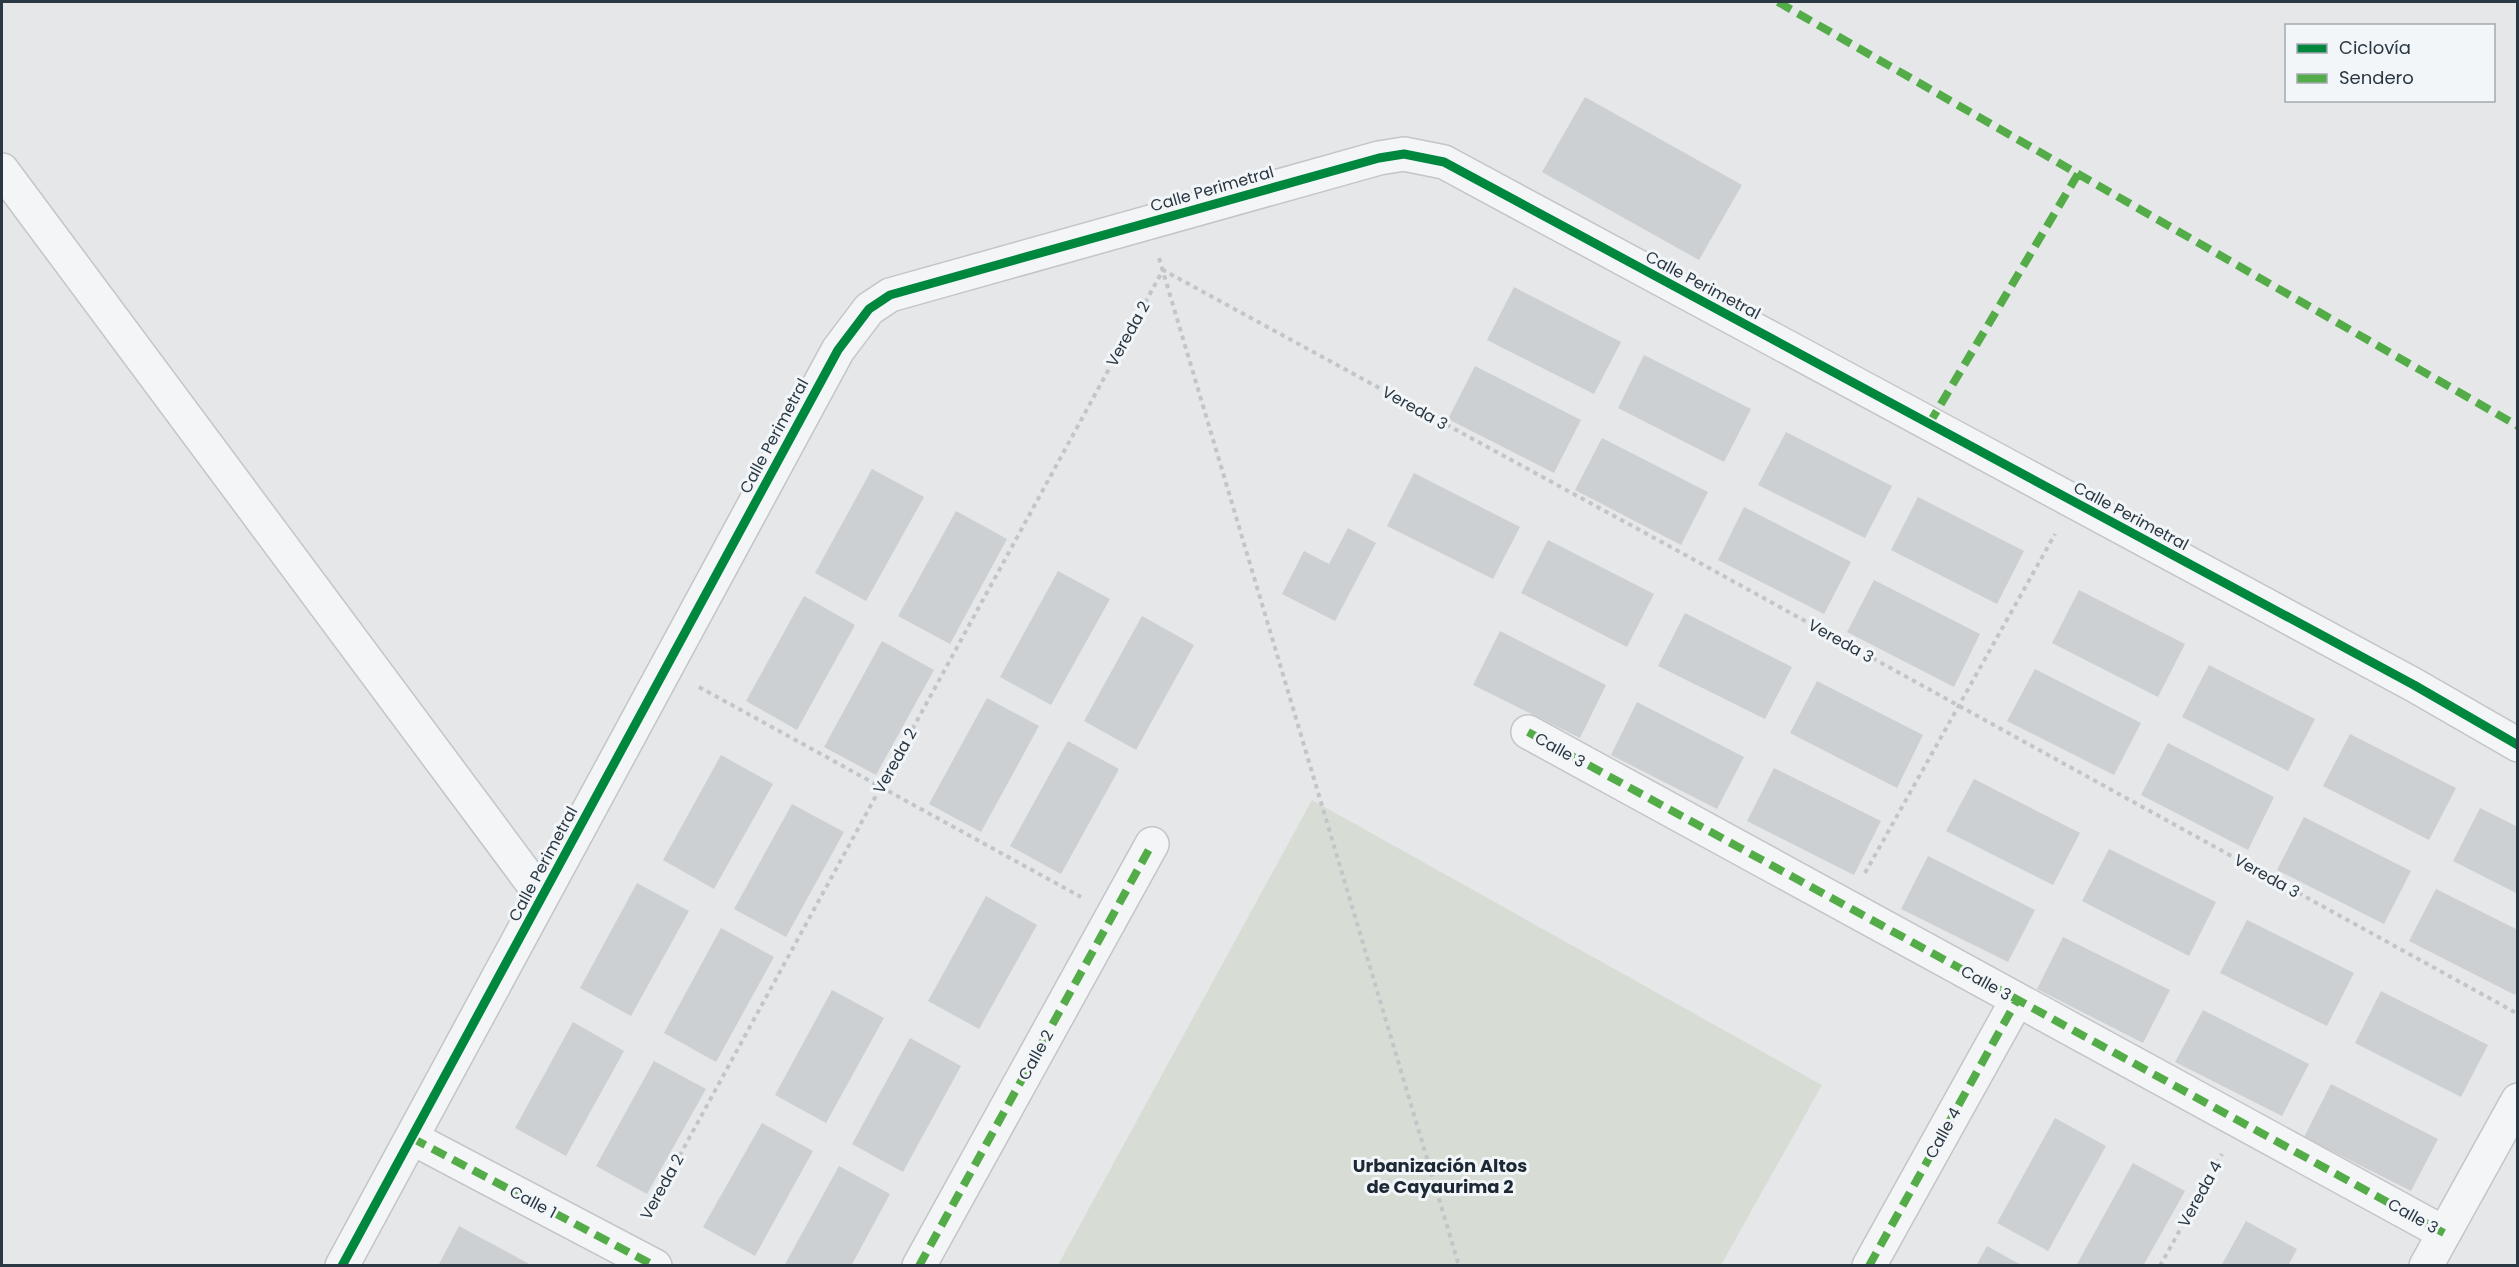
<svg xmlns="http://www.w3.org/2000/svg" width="2519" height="1267" font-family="Poppins,sans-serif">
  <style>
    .green { fill: #d7ddd4 }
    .building { fill: #cdd0d2 }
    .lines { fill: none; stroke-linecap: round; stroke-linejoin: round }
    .street-casing { stroke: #c3c5c7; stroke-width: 36 }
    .path { stroke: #c3c6c8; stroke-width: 4; stroke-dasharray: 4.5 4.5; stroke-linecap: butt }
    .street { stroke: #f4f5f6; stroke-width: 33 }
    .quiet { stroke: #53ac47; stroke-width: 8; stroke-dasharray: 15 8; stroke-linecap: butt }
    .cycleway-casing { stroke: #f3f6f8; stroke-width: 13 }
    .cycleway { stroke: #00873e; stroke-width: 9 }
    .labels { text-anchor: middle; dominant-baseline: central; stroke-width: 6; stroke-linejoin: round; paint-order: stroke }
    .street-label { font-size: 16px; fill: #2a3844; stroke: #f3f6f8 }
    .neighbourhood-label { font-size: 18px; font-weight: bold; fill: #1c2935; stroke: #f3f6f8 }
  </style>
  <rect width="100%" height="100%" fill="#e5e7e9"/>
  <path class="green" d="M1312 800 1822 1085 1721 1265H1058Z"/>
  <path class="building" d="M1585 97 1742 185 1699 260 1542 172Z
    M1514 287 1621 342 1594 394 1487 340Z
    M1644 355 1751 409 1724 462 1618 408Z
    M1475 366 1581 420 1554 473 1448 419Z
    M1786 432 1892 486 1865 538 1758 485Z
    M1602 438 1708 492 1681 545 1575 490Z
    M872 469 924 497 866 601 815 573Z
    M1414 473 1520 527 1493 579 1387 526Z
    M1918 497 2024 551 1997 604 1891 550Z
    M1744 507 1851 562 1824 614 1718 560Z
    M956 511 1007 539 950 644 898 616Z
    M1348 528 1376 543 1335 621 1282 594 1304 551 1329 564Z
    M1548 540 1654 594 1627 647 1521 593Z
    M1058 571 1110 599 1051 705 1000 677Z
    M1874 580 1980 634 1954 687 1847 632Z
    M2079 590 2185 644 2158 697 2052 643Z
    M804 596 855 625 797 730 746 701Z
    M1685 613 1792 667 1765 719 1658 666Z
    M1142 616 1194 645 1136 750 1084 721Z
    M1500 631 1606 685 1580 738 1473 685Z
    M882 641 934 670 876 775 824 747Z
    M2209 665 2315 719 2288 771 2182 717Z
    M2035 669 2141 723 2114 775 2007 721Z
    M1817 681 1923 735 1897 788 1790 733Z
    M987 698 1039 726 981 832 929 804Z
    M1637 702 1744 757 1717 809 1611 755Z
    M2350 734 2456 788 2429 840 2323 786Z
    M1068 741 1119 769 1061 874 1010 846Z
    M2168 743 2274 797 2248 850 2141 795Z
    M721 755 773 784 714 889 663 860Z
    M1774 768 1881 821 1854 875 1747 821Z
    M1974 779 2080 833 2053 885 1946 831Z
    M792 804 844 832 786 937 734 909Z
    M2480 808 2518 827V894L2453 861Z
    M2304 817 2411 871 2384 924 2277 870Z
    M2109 849 2216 902 2189 956 2082 901Z
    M1928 856 2035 910 2008 962 1901 909Z
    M637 883 689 911 631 1016 580 988Z
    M2436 889 2518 930V989L2515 995 2409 941Z
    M986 896 1037 925 979 1029 928 1001Z
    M2247 920 2354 973 2327 1026 2220 973Z
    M721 928 774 957 716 1062 664 1033Z
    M2063 937 2170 990 2143 1043 2037 989Z
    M832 990 884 1018 826 1123 775 1095Z
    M2381 991 2488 1045 2461 1097 2355 1043Z
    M2203 1010 2309 1064 2282 1116 2175 1062Z
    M573 1022 624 1051 566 1156 515 1128Z
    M910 1038 961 1066 903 1172 852 1144Z
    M654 1061 706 1089 647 1194 596 1166Z
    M2331 1084 2438 1139 2411 1191 2304 1137Z
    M2055 1118 2106 1146 2048 1251 1997 1223Z
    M762 1123 813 1151 755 1256 703 1227Z
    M2133 1163 2185 1191 2143 1266H2076Z
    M839 1166 890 1194 851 1266H784Z
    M2246 1221 2297 1249 2288 1266H2221Z
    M459 1226 533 1266H438Z
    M1987 1246 2023 1266H1976Z"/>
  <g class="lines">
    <defs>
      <path id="street" d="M2 170 542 896
        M1528 732 2444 1233
        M412 1138 655 1266
        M342 1266 838 350 869 309 890 295 1379 158 1404 154 1444 162 2414 685 2518 745
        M919 1266 1152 844
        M1869 1266 2017 1000
        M2426 1266 2518 1100"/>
    </defs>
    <use href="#street" class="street-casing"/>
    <path class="path" d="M1159 258 1459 1266
      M699 687 1081 897
      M1865 873 2055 534
      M645 1219 1163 270 1680 552 2518 1014
      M2160 1266 2222 1154"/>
    <use href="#street" class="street"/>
    <path class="quiet" d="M1778 2 2518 426
      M1929 424 2078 174
      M1528 732 2444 1233
      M412 1138 655 1266
      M919 1266 1152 844
      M1869 1266 2017 1000"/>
    <defs>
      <path id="cycleway" d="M342 1266 838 350 869 309 890 295 1379 158 1404 154 1444 162 2414 685 2518 745"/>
    </defs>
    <use href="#cycleway" class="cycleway-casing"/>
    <use href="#cycleway" class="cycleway"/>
  </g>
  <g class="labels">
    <g class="street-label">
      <text transform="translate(1212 189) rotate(-16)">Calle Perimetral</text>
      <text transform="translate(1703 285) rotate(28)">Calle Perimetral</text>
      <text transform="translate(1128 334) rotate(-61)">Vereda 2</text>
      <text transform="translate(1415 408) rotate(29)">Vereda 3</text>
      <text transform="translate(774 436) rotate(-62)">Calle Perimetral</text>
      <text transform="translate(2131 516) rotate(28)">Calle Perimetral</text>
      <text transform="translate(1841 641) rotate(29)">Vereda 3</text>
      <text transform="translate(1560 750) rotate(29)">Calle 3</text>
      <text transform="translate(895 761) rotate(-61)">Vereda 2</text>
      <text transform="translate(543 864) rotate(-62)">Calle Perimetral</text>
      <text transform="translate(2267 876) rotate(29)">Vereda 3</text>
      <text transform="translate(1986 983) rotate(29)">Calle 3</text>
      <text transform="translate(1036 1055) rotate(-61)">Calle 2</text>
      <text transform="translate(1943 1133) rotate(-61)">Calle 4</text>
      <text transform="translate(662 1187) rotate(-61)">Vereda 2</text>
      <text transform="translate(2200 1194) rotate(-61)">Vereda 4</text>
      <text transform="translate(533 1202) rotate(28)">Calle 1</text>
      <text transform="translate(2413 1216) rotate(29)">Calle 3</text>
    </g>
    <g class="neighbourhood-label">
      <text x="1440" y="1165">Urbanización Altos<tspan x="1440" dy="21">de Cayaurima 2</tspan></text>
    </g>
  </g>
  <rect width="2519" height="1267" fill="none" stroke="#2a3844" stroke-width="6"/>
  <rect x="2285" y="24" width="210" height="78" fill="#f3f6f8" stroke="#a3aab0" stroke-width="1.5"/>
  <rect x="2297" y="44" width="30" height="9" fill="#00873e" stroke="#a3aab0" stroke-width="1.5"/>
  <text x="2339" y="54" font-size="18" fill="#2a3844">Ciclovía</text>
  <rect x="2297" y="74" width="30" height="9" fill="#53ac47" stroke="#a3aab0" stroke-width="1.5"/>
  <text x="2339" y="84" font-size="18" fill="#2a3844">Sendero</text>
</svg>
